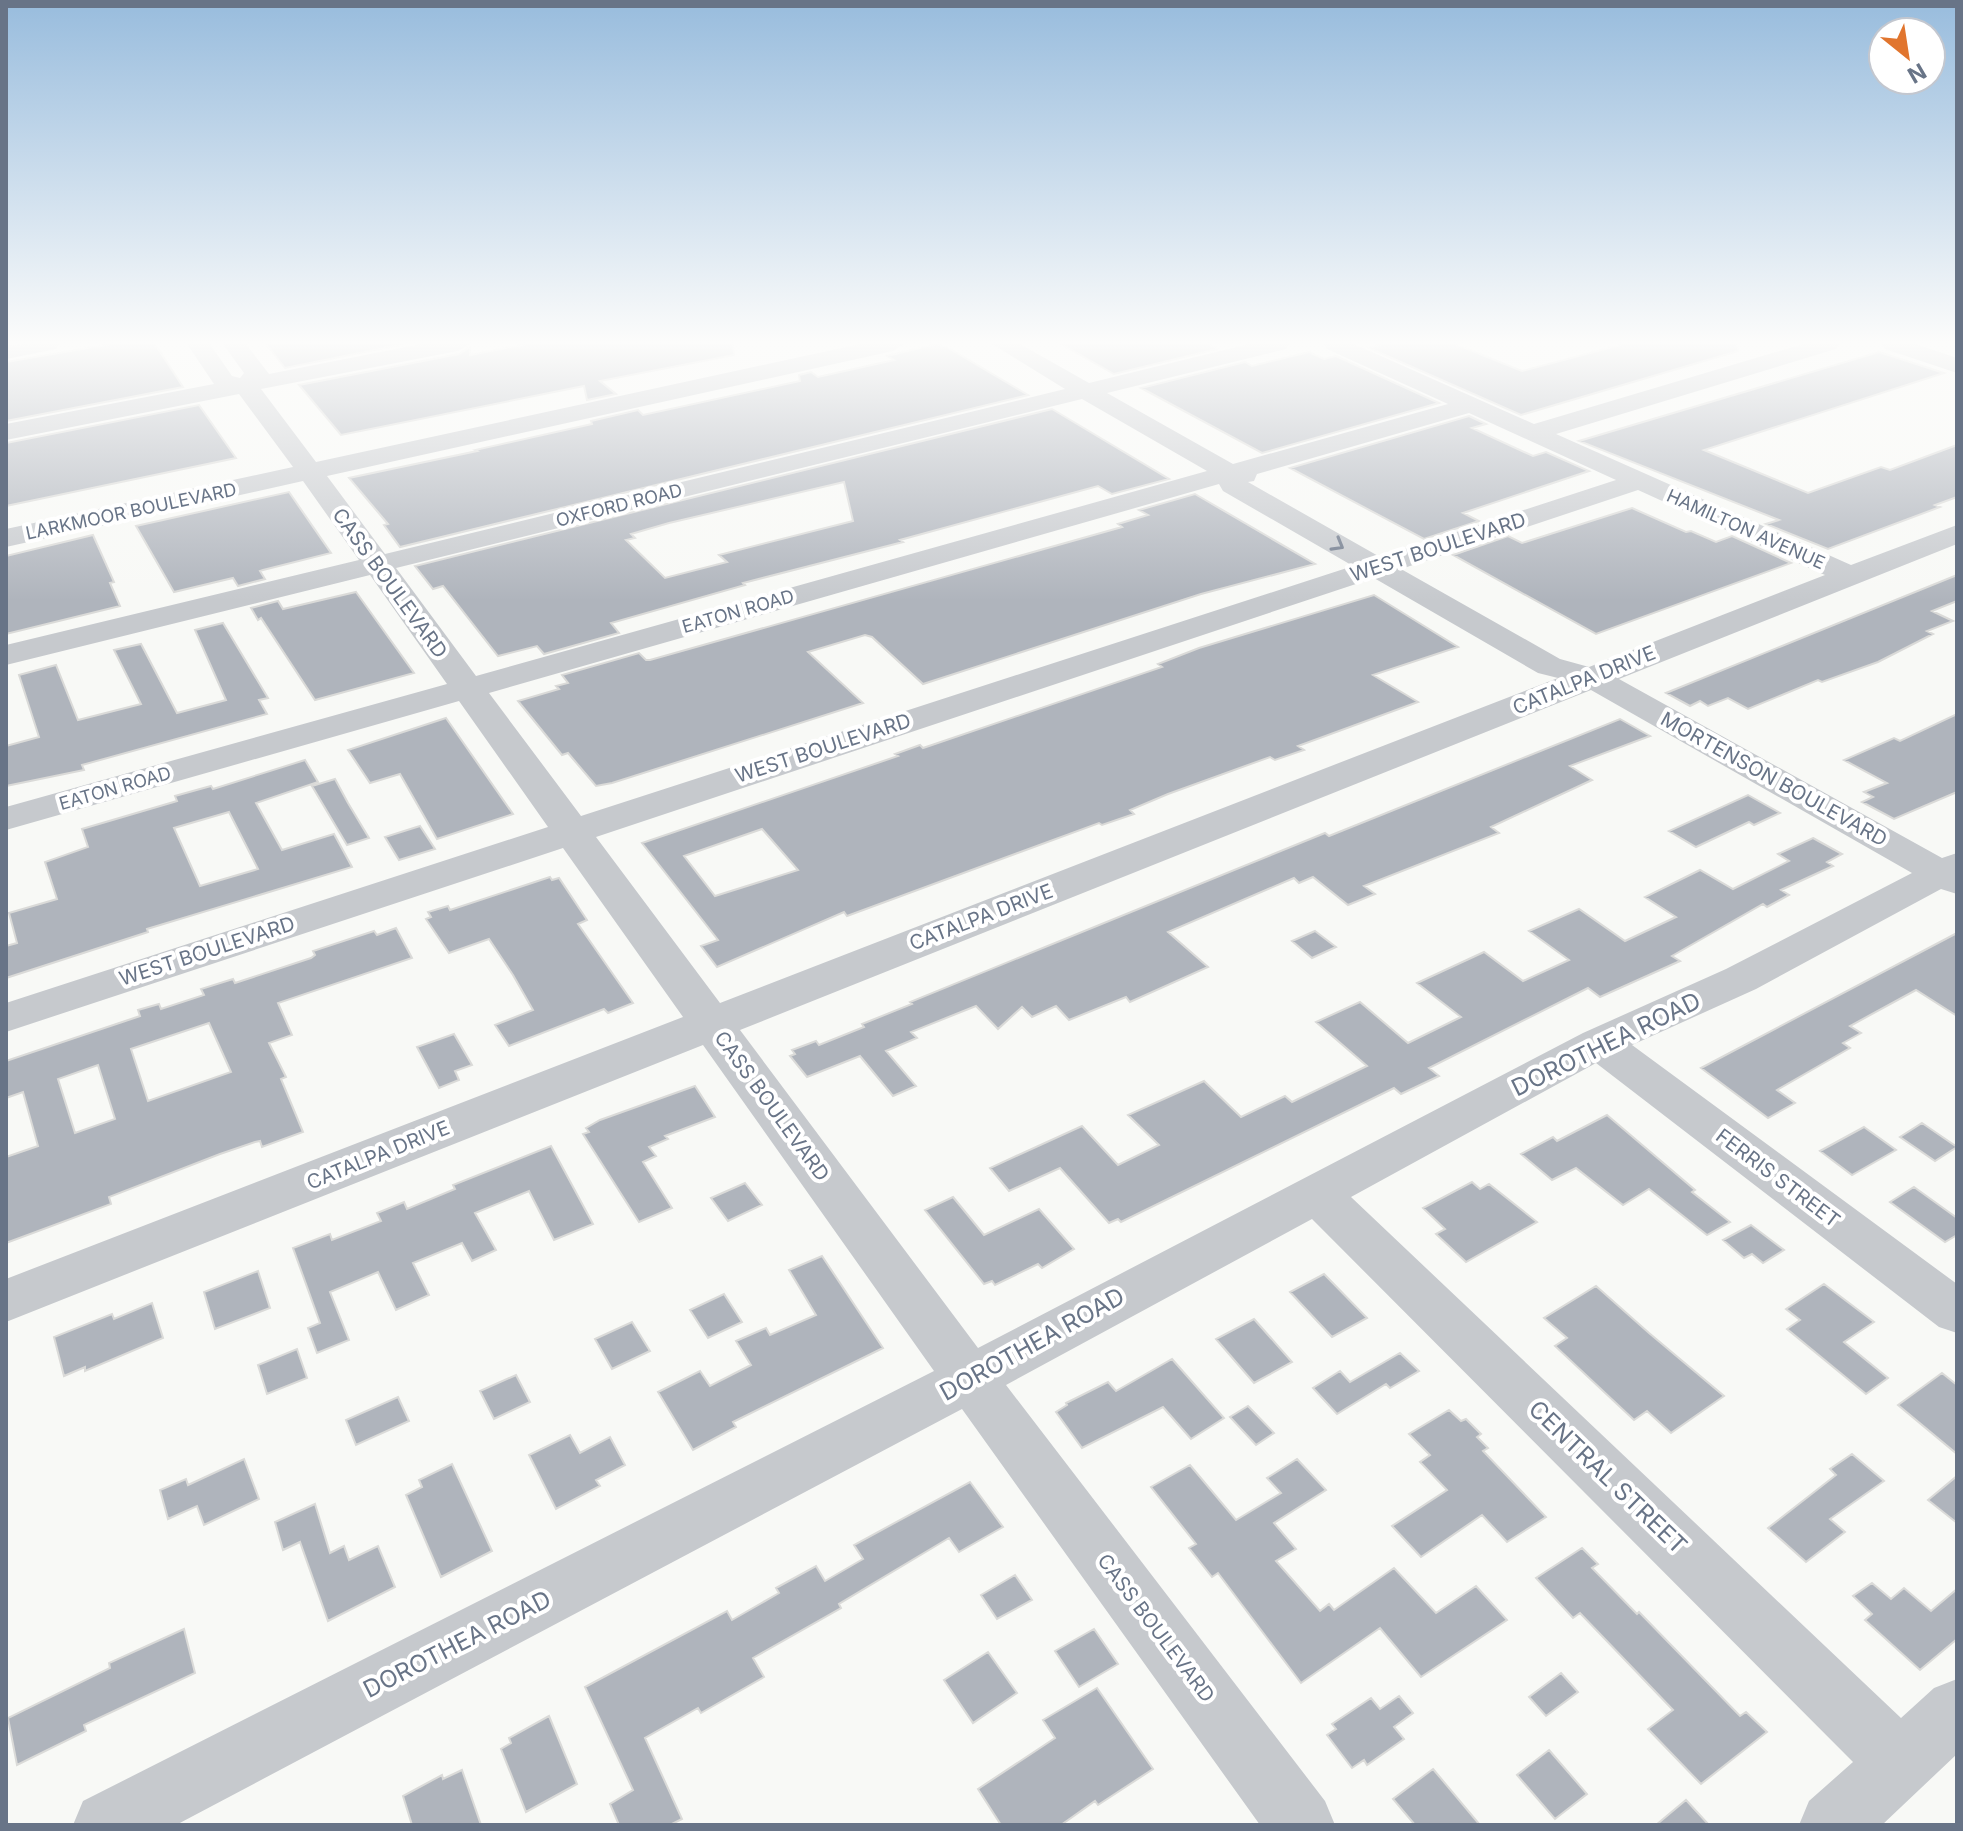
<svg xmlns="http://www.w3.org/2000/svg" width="1963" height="1831" font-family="Inter,sans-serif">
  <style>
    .building { fill: #afb4bc; stroke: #dadad8; stroke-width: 2; fill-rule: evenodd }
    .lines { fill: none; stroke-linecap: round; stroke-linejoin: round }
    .minor { fill: #c6c9cd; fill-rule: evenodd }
    .oneway { stroke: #6d788a }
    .labels { text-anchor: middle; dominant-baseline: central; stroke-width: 8; stroke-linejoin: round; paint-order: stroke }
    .far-street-label { font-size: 18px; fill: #687487; stroke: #fff }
    .street-label { font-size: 20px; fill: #687487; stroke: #fff }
    .near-street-label { font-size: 24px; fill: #687487; stroke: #fff }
  </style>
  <rect width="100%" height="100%" fill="#f8f9f6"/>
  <path class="building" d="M111 344H155L183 387 6 421V362Z
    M266 344H404L285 368Z
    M527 344H733L734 355 600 381 616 394 587 400 584 386 341 435 299 385 459 354 470 347V355Z
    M936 344 945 346 1028 395 400 547 384 525 388 524 349 478 477 451 475 450 592 424 591 421 638 410 643 415 800 381 799 375 811 372 818 377 894 360 887 356Z
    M1061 344H1208L1217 349 1114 374Z
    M1382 344H1455L1522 371 1624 344H1737L1738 351 1521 415 1369 348Z
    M1309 352 1324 359 1336 356 1439 403 1262 453 1141 388 1245 362 1252 366Z
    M1879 352 1944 373 1704 450 1808 493 1881 467 1890 470 1957 445V497L1935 505 1940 507 1828 549 1766 524 1779 520 1579 441Z
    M199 405 236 458 6 506V443Z
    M1052 409 1169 479 1112 494 1098 486 900 540 903 542 743 583 745 585 611 623 619 633 544 654 537 646 498 656 443 586 433 589 415 566ZM844 482 853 521 719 555 727 562 665 578 626 540 635 538 631 534 669 523Z
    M1469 416 1486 424 1472 428 1533 456 1546 452 1589 471 1463 513 1479 521 1424 539 1290 468Z
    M289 492 331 553 263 570 260 571 265 579 238 586 233 578 174 592 136 526Z
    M1195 494 1315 564 1201 594 923 684 872 637 865 635 808 652 863 703 612 783 596 786 568 753 562 755 518 701 559 689 556 686 568 683 562 675 639 653 646 660H650L1122 527 1118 524 1148 515 1139 510Z
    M1632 508 1686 532 1691 531 1716 542 1732 536 1791 563 1596 634 1453 555 1508 536 1522 543Z
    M93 535 114 582 110 583 120 606 6 634V556Z
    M1957 575V601L1932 611 1953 621 1927 631 1933 634 1878 662 1822 682 1818 680 1748 709 1728 698 1708 706 1700 701 1690 706 1666 693Z
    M356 592 414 673 315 700 261 618 258 620 251 608 278 601 283 609Z
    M1374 595 1458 647 1373 675 1418 702 1298 746 1304 750 1275 760 1270 757 1168 794 1130 810 1134 814 1102 825 1099 823 847 916 844 912 717 967 701 946 718 940 642 843 898 756 895 754 920 745 923 748 1162 667 1158 664 1199 648ZM762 829 798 870 715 896 684 856Z
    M223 623 268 698 259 700 267 714 82 765 84 770 6 786V746L39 737 19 675 56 665 78 720 141 704 114 650 141 644 177 713 226 700 195 630Z
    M1957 714V792L1894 819 1862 802 1873 797 1864 792 1887 783 1844 760 1894 738 1900 741Z
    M446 718 513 814 437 839 400 774 370 783 348 750Z
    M1620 719 1650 736 1570 766 1592 780 1491 827 1499 833 1364 886 1375 894 1348 905 1313 877 1299 883 1294 878 1168 932 1208 967 1130 1002 1126 997 1069 1020 1056 1006 1032 1017 1022 1007 998 1029 976 1006 911 1032 917 1038 886 1051 916 1086 893 1096 860 1056 807 1077 790 1056 795 1054 792 1050 816 1041 819 1045 864 1027 862 1024 912 1004 910 1002 1325 833 1329 836Z
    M305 760 318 782 256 803 282 850 334 834 352 867 147 929 148 932 6 978V946L17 943 9 913 57 899 45 862 88 847 82 829 177 801 175 796 211 786 213 789ZM229 812 258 869 200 886 174 828Z
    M335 779 348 803 369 838 347 845 312 786Z
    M1748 795 1780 813 1754 825 1749 822 1696 847 1669 831Z
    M420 826 435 849 399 860 385 837Z
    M1813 838 1842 854 1827 862 1833 866 1781 890 1789 895 1767 907 1763 904 1672 956 1680 961 1600 997 1588 988 1429 1068 1439 1076 1401 1094 1394 1088 1121 1222 1118 1219 1109 1223 1060 1168 1009 1191 990 1168 1082 1126 1118 1165 1159 1145 1128 1115 1204 1081 1241 1117 1285 1096 1292 1102 1367 1066 1316 1022 1360 1002 1408 1043 1461 1017 1417 983 1484 952 1523 981 1569 960 1529 931 1579 909 1625 941 1676 917 1645 897 1700 870 1733 889 1789 861 1778 854Z
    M550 877 552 880 559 878 587 920 578 924 633 1003 608 1013 604 1009 509 1046 495 1025 533 1010 513 975 489 939 449 953 426 919 431 917 428 912 448 906 450 910Z
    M396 928 412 958 278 1003 292 1035 269 1043 286 1077 281 1079 303 1132 262 1147 260 1141 255 1142 220 1154 109 1197 111 1204 6 1243V1157L38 1146 23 1092 6 1098V1061L140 1016 138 1010 159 1004 161 1009 204 995 201 989 233 979 235 983 311 958 315 955 313 951 374 931 377 935ZM209 1023 231 1072 148 1101 131 1049ZM98 1065 115 1119 75 1133 58 1079Z
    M1315 931 1336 947 1312 958 1292 941Z
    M1957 933V1016L1916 990 1850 1026 1861 1033 1843 1043 1850 1048 1777 1090 1795 1103 1768 1118 1701 1068Z
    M454 1034 472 1065 455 1071 459 1080 439 1088 417 1047Z
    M695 1086 715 1117 665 1136 668 1139 649 1147 656 1156 643 1162 672 1208 639 1222 583 1134 589 1132 586 1128 600 1120Z
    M1607 1115 1695 1190 1692 1192 1730 1222 1707 1235 1649 1189 1623 1205 1576 1168 1552 1180 1521 1154 1553 1137 1557 1141Z
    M1922 1123 1957 1147 1935 1161 1900 1137Z
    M1864 1127 1896 1150 1852 1175 1820 1151Z
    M551 1146 593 1224 554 1240 529 1191 475 1213 496 1250 472 1261 462 1243 413 1263 429 1295 396 1310 378 1272 330 1292 349 1340 317 1353 308 1328 320 1323 293 1248 330 1234 332 1240 381 1221 377 1213 404 1202 407 1209 455 1189 453 1185Z
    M1472 1182 1480 1189 1489 1184 1537 1222 1466 1262 1436 1234 1445 1229 1423 1208Z
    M745 1183 762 1205 728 1221 711 1198Z
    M1914 1187 1957 1218V1235L1945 1242 1890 1202Z
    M953 1197 984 1235 1039 1209 1074 1249 1042 1268 1038 1264 995 1285 992 1281 984 1284 925 1210Z
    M1751 1225 1784 1250 1763 1263 1752 1254 1744 1258 1723 1240Z
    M822 1256 883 1348 733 1422 736 1427 693 1450 658 1392 700 1371 710 1386 751 1365 736 1341 766 1328 770 1335 816 1315 789 1270Z
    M258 1271 270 1308 215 1329 204 1292Z
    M1324 1274 1367 1318 1332 1337 1290 1292Z
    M1824 1284 1874 1322 1844 1342 1888 1378 1866 1394 1787 1329 1800 1320 1786 1309Z
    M1596 1286 1649 1333 1724 1396 1671 1433 1647 1411 1634 1420 1555 1346 1567 1338 1544 1318Z
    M724 1294 742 1322 708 1338 690 1310Z
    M152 1303 163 1338 85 1371V1367L64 1376 54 1337 112 1314 114 1319Z
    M1254 1319 1292 1362 1254 1383 1216 1339Z
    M632 1322 650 1351 612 1369 595 1339Z
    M297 1349 307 1378 267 1394 258 1365Z
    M1400 1353 1419 1371 1390 1388 1386 1384 1337 1414 1313 1388 1340 1371 1350 1382Z
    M1172 1359 1224 1418 1191 1439 1163 1407 1082 1448 1056 1412 1067 1405 1066 1403 1108 1382 1116 1391Z
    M1942 1373 1957 1385V1454L1898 1405Z
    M516 1375 530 1402 494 1419 480 1391Z
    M398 1397 409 1421 356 1445 346 1420Z
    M1248 1406 1274 1433 1256 1445 1230 1417Z
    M1449 1410 1461 1421 1466 1419 1481 1434 1477 1437 1488 1448 1483 1451 1546 1517 1507 1542 1482 1515 1421 1557 1392 1526 1447 1490 1420 1462 1430 1455 1409 1434Z
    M570 1435 580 1453 610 1437 625 1465 596 1480 600 1486 556 1509 529 1455Z
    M1852 1454 1884 1481 1830 1519 1845 1532 1806 1562 1768 1528 1836 1475 1830 1469Z
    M244 1459 259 1499 204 1525 197 1506 168 1519 160 1490 186 1479 188 1485Z
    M1297 1459 1326 1490 1274 1523 1296 1549 1276 1561 1320 1611 1329 1604 1334 1610 1394 1568 1436 1613 1476 1586 1507 1620 1421 1677 1380 1628 1301 1683 1218 1573 1212 1577 1189 1548 1196 1544 1151 1487 1190 1465 1236 1520 1281 1493 1267 1478Z
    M452 1464 492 1551 441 1577 406 1495 422 1487 419 1480Z
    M1957 1476V1523L1928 1500Z
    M970 1482 1003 1527 959 1552 949 1538 839 1604 841 1608 753 1658 764 1677 701 1713 698 1708 645 1738 682 1819 670 1825H619L610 1804 633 1790 585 1687 727 1611 732 1620 779 1593 776 1588 816 1566 825 1581 863 1559 854 1545Z
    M315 1504 330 1553 344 1546 349 1560 378 1546 395 1587 328 1621 300 1542 283 1550 275 1522Z
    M1582 1548 1598 1564 1592 1568 1637 1614 1639 1612 1740 1716 1746 1712 1767 1732 1701 1784 1648 1729 1673 1710 1580 1613 1573 1618 1536 1578Z
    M1015 1575 1032 1600 997 1619 981 1595Z
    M1872 1583 1891 1599 1904 1588 1931 1611 1957 1589V1639L1920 1670 1865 1620 1872 1614 1853 1596Z
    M184 1629 195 1673 84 1725 86 1731 17 1765 8 1718 110 1668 109 1663Z
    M1094 1629 1118 1664 1079 1687 1055 1651Z
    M988 1652 1017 1693 973 1723 944 1680Z
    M1561 1673 1578 1692 1546 1716 1529 1697Z
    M1097 1688 1153 1769 1098 1805 1095 1801 1061 1825H1001L978 1789 1055 1738 1043 1720Z
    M1399 1696 1413 1713 1394 1727 1404 1739 1367 1765 1364 1760 1352 1768 1327 1735 1336 1729 1332 1724 1371 1698 1380 1709Z
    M549 1716 577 1784 526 1812 501 1749 511 1743 509 1738Z
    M1549 1750 1587 1794 1555 1819 1517 1775Z
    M1433 1769 1480 1825H1415L1393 1799Z
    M462 1770 481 1825H412L403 1796 442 1775 443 1779Z
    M1686 1800 1709 1825H1656Z"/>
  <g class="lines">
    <path class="minor" d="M59 344 56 349 6 359V345Z
      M187 344H210L232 376 240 378 244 373 223 344H246L269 374 421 344H469L458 351 261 389 316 462 860 344H904L893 351 327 476 385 554 1065 389 992 344H1020L1089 383 1249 344H1289L1286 349 1107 393 1233 464 1448 404 1327 349 1324 344H1354L1534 424 1803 344H1839L1836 349 1556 434 1851 565 1957 525V544L1619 679 1942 858 1957 853V894L1941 889 1756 989 1632 1045 1957 1284V1333L1939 1327 1596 1063 1351 1197 1901 1718 1934 1688 1957 1679V1754L1882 1825H1799L1809 1801 1853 1762 1312 1219 1006 1385 1325 1801 1335 1825H1260L962 1409 176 1825H73L83 1801 934 1371 703 1045 6 1322V1279L683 1017 563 848 6 1032V1003L548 827 459 701 6 830V807L447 684 370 575 6 665V645L359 560 303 481 6 547V529L293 467 239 394 6 440V424L214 384ZM1082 399 1207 471 476 676 396 568ZM1469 413 1616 480 1380 557 1248 482 1254 481 1257 474ZM1219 484 1223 491 1353 566 581 816 489 693ZM1638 490 1825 575 1589 667 1560 659 1401 569ZM1374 578 1538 673 1558 678 720 1003 596 837ZM1591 690 1912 873 1726 969 1583 1033 978 1348 740 1030Z
      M1882 344H1916L1957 358V373L1885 349Z"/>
  </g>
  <defs><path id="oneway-chevron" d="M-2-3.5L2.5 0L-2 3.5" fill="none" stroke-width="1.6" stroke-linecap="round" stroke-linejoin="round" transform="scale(2)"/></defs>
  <use class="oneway" href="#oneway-chevron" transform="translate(1338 545) rotate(30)"/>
  <linearGradient id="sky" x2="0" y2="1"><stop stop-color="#98bcdd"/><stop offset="0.57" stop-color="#fcfcfb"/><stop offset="1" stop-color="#fcfcfb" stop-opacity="0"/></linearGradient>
  <rect width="1963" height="601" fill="url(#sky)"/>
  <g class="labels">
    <g class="far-street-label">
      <text transform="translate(619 505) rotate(-14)">OXFORD ROAD</text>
      <text transform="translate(131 511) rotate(-12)">LARKMOOR BOULEVARD</text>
      <text transform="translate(1746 529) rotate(24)">HAMILTON AVENUE</text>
      <text transform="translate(738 611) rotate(-16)">EATON ROAD</text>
      <text transform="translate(115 788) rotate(-16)">EATON ROAD</text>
    </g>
    <g class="street-label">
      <text transform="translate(1438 547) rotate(-18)">WEST BOULEVARD</text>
      <text transform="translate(390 583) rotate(54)">CASS BOULEVARD</text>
      <text transform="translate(1584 680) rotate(-22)">CATALPA DRIVE</text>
      <text transform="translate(823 748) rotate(-18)">WEST BOULEVARD</text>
      <text transform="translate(1774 779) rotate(29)">MORTENSON BOULEVARD</text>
      <text transform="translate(981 917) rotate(-21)">CATALPA DRIVE</text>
      <text transform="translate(207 951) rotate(-18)">WEST BOULEVARD</text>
      <text transform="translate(772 1106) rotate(54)">CASS BOULEVARD</text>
      <text transform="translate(378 1155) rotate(-22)">CATALPA DRIVE</text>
      <text transform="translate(1778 1178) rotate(37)">FERRIS STREET</text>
      <text transform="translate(1156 1628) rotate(53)">CASS BOULEVARD</text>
    </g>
    <g class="near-street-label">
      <text transform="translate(1606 1044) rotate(-26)">DOROTHEA ROAD</text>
      <text transform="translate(1032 1344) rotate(-29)">DOROTHEA ROAD</text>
      <text transform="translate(1608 1477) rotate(44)">CENTRAL STREET</text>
      <text transform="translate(457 1644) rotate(-27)">DOROTHEA ROAD</text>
    </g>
  </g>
  <rect width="1963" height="1831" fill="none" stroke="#687487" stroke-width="16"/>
  <g transform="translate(1907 56) rotate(150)"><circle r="38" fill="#ffffff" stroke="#c3c7cf" stroke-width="2"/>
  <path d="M0-6L14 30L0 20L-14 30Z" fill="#e1752e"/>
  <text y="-12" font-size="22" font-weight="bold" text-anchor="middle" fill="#687487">N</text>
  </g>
</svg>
